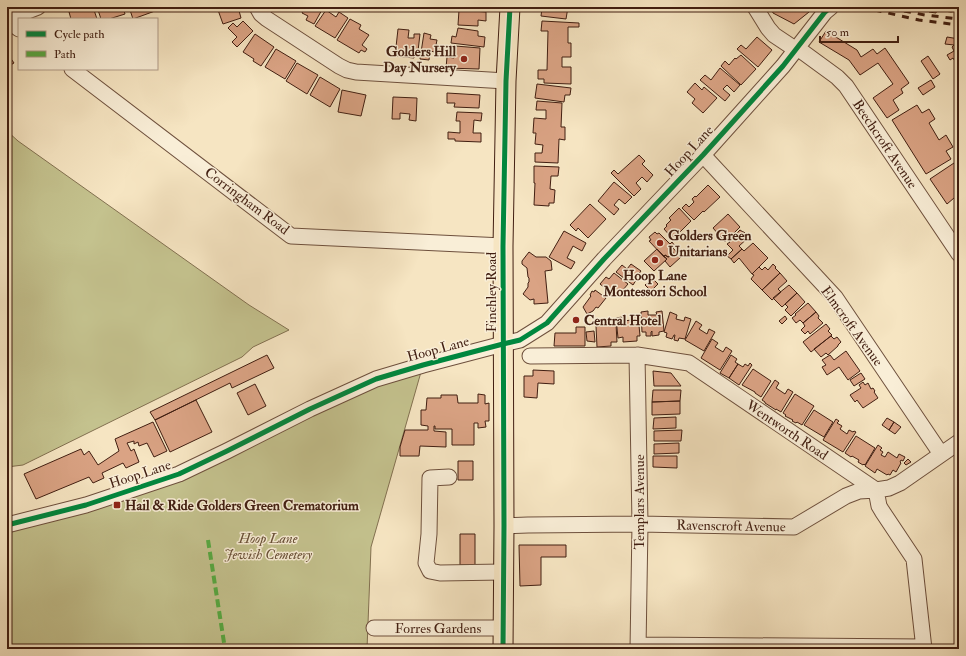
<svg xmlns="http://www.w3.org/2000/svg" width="966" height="656" font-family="'IM FELL Double Pica',serif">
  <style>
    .green { fill: #c4c28e; stroke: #827050 }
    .building { fill: #daa384; stroke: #411e11 }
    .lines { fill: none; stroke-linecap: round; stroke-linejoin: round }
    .minor-casing { stroke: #6e503d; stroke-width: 17 }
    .major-casing { stroke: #411e11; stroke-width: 21 }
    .minor { stroke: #f9eed7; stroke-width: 15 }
    .major { stroke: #f6e5c2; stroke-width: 19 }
    .rail { stroke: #411e11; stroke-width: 3; stroke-dasharray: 7 7; stroke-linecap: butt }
    .quiet { stroke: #56aa42; stroke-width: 4; stroke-dasharray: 8 4; stroke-linecap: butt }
    .cycleway-casing { stroke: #f9eed7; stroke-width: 8 }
    .cycleway { stroke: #00873e; stroke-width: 5 }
    .poi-dot { fill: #8f2418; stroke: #f9eed7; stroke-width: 1.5 }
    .labels { text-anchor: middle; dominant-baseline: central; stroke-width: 3; stroke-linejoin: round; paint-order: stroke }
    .poi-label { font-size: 14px; font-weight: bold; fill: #411e11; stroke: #f9eed7; text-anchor: start }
    .street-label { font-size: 14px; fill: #411e11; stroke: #f9eed7 }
    .park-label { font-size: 14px; font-style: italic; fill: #684f36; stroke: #f9eed7 }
  </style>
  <rect width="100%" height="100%" fill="#f6e5c2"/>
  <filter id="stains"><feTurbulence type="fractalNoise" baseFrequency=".005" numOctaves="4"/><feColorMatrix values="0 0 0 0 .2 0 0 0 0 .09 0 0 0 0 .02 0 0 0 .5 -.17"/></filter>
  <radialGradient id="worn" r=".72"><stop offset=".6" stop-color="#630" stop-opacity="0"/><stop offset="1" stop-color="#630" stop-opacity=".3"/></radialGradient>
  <path class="green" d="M7 131 18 141 56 168 249 305 289 330 253 347 242 357 23 465 7 467Z
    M423 365 371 547 367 649H7V525L86 505Z"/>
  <path class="building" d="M85 7H93L97 19H71L69 12Z
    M97 7H123L125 14 109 19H101Z
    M129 7H166L133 19Z
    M226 7H238L241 18 223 24 218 10Z
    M305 7H322L323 8 314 24 306 20 308 16 302 13Z
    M551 7H568L566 19 541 16 542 8 550 9Z
    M771 7H804L809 12 794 24 773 13Z
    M922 7H929L937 9 936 13 929 12V11L921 10Z
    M941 7H958L957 11 951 12 944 11Z
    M326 10 336 17 339 12 348 18 335 38 315 26Z
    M459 10 486 12V21L478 20V26L458 25Z
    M350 19 361 25 359 29 369 35 362 45 367 49 365 52 361 50 359 53 337 40Z
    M243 21 253 31 237 47 232 42 237 37 228 28 233 23 237 27Z
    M542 21 579 23V27H568V43H571V57H562V67H571V84L544 83V79H538V70H547L548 31H541Z
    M458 28 478 31V36L485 37 484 47 451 43 452 36 456 37Z
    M398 29 409 30 408 38H414V34H420L418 51H415L414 58 395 56Z
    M826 31 857 50 861 57 873 49 877 54 885 48 909 83 901 89 903 93 893 100 899 110 887 118 873 98 893 84 878 63 860 75 849 60 819 42Z
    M424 33 431 35 430 39 437 40 436 45 441 46 440 53 430 51 429 60 420 59Z
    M255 34 274 47 261 66 253 61 254 59 243 52Z
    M757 37 772 50 758 67 737 49 741 45 746 49Z
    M947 37 959 39V68L953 58 950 60 947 55 954 51 952 47 954 45 945 44Z
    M455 46 480 48 479 69 446 68 447 57 454 58Z
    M276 49 296 61 285 79 265 67Z
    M7 53 14 63 7 67Z
    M741 55 756 69 741 85 721 66 725 61 729 65 735 58 736 59Z
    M928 56 940 74 933 79 921 61Z
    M297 63 318 75 307 94 286 81Z
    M720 68 740 85 734 92 727 85 723 89 730 95 725 101 700 80 705 75 711 80Z
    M320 77 340 89 330 107 310 95Z
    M931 80 935 87 923 95 918 88Z
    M695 83 702 90 704 87 717 98 703 113 692 103 695 99 687 92Z
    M537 84 571 88 570 95H565L564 102 535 98Z
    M342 90 366 95 361 116 338 112Z
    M447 93 480 95 479 108 454 107 455 103H447Z
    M393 97 417 98 416 121 409 120 410 114 400 113V119H392Z
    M537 101 562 103 561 127H565V140L559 139 558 163 535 162V153H542L543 145 535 144 536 133H533L534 118 546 119V110H536Z
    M917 105 922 113 929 109 935 119 929 123 939 140 946 135 953 147 946 151 951 159 926 174 892 120Z
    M457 112 482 113 481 121 474 120 473 133H481V142L455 141V139H448V132L460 133V121H456Z
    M639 155 645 161 642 164 653 175 647 182 642 177 636 183 641 189 634 196 611 173 614 170 618 174Z
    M954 163 959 170V199L956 201 954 198 947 204 930 179Z
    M534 166 559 167 558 176H551L550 189 555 190 554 203H549V206L534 205 535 183H534Z
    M614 182 632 197 625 204 619 199 614 205 619 209 614 215 598 201Z
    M708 185 720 197 704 212 703 211 694 220 682 208 686 204 689 207 694 202 692 199 695 196 696 197Z
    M590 204 606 219 588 238 578 228 576 231 570 225Z
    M679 208 691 221 676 236 675 235 672 238 664 229 667 226 666 225 671 220 669 218Z
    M728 214 740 227 725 242 713 228Z
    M740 230 743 232H744L749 237 739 246 742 249 731 259 727 256 733 250 727 244 730 242 729 241Z
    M564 231 586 243 582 251 573 246 567 258 575 262 571 269 549 257Z
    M655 232 657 234 659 233 670 244 672 242 675 246 672 249 673 253 671 256 668 257 665 255 664 257 649 241 651 240 649 237Z
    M753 243 768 258 752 274 739 258 734 263 731 259 742 249 744 251Z
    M673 248 681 257 670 267 665 261 667 259 664 257 665 255 668 257 672 255 673 253 672 249Z
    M657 249 667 259 654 271 644 261Z
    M529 252 536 257H546L551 261 552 270 545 271 548 303 534 304V299L530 300 523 294 528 287V283L529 282V278L528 277 527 268 522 264V261Z
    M631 264 641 271 637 276 638 277 633 285 616 272 622 265 627 269Z
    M773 264 776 267 775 268 780 273 762 290 751 279 754 275 752 274 759 267 762 270 765 267 768 270Z
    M614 273 628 284 622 291 620 289 615 296 600 284 606 277 609 279Z
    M780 273 787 281 778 289 781 292 772 300 762 290Z
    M652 278 658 284 651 291 645 285Z
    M789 285 797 293 782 307 773 298Z
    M595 290 606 298 598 308 596 307 593 311 587 314 583 307 591 296 590 295 592 291 594 292Z
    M645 291 649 294 646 297 642 294Z
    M797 293 805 302 791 316 785 310 788 307 785 304Z
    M808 303 816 312 803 323 800 320 796 323 792 318 796 315 795 314Z
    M648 311V315H657L656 312 662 311 664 331 659 332V335L652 336V331L651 332V336H646V332H642L641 312Z
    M670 312 677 315 676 319 684 321 685 317 691 319 685 339 679 338 678 341 674 340 675 335H674L672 339 666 337 667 333 664 332Z
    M816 312 819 316 818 318 823 323 810 334 808 331 805 334 801 330 805 326 803 323Z
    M638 315 640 336H637V341L623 342V337L618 338 616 318 622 317 623 321 632 320V316Z
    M785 316 787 319 782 324 779 321Z
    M696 321 702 325 699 329 707 334 709 329 715 332 704 351 685 340Z
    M616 324 617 342H611V346L597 347 596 326Z
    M826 324 830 329 828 331 832 335 811 352 803 342Z
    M576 327H585V346H554L555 333H576Z
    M594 331 595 342 587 341 586 332Z
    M831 336 834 339 837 337 841 342 838 345V346L828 355 826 353 821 357 814 349Z
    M712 339 718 343 715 347 723 352 726 347 732 351 720 370 701 358Z
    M846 351 860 371 848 380 839 367 827 375 822 367 826 365 822 360 830 355 834 360Z
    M267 355 274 368 232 388 230 383 155 420 150 412Z
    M731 355 737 359 735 362 738 364 729 378 720 373Z
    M750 363 752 365 739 385 729 378 738 364 743 367 745 364 748 366Z
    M753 369 771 381 761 397 755 393V392L742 385Z
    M533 370 554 371V384L538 383 537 398 524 397V376H533Z
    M653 371 671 373 681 386H654Z
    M861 373 865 379 854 386 850 380Z
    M775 380 779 383 776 388 785 394 788 389 793 392 781 412 776 409V410L765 403V402L762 400Z
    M863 382 865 385 868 383 871 389 873 388 875 391 874 392 878 398 863 408 857 400 855 402 850 395 861 388 859 385Z
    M255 384 266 406 248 415 237 393Z
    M653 390H681L680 401 652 402Z
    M478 394 485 395V404L489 403V421H485L486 427 478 428V423H474V445H452V429H435V426H434V431L446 432V447L420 446 419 456H400V447L405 430H428V426L421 425V410H426L427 398H441V395H457L458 403H478Z
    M795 394 814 406 802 425 797 422 796 423 792 421 793 420 785 416 786 415 783 413Z
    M196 400 212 432 170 452 155 420Z
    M680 401V414L652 415V402Z
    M814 410 833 422 824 437 804 425Z
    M676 417V428L653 429 654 418Z
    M887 418 894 422 889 430 882 425Z
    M836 419 839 421 837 423 842 426 840 429 847 434 849 430 853 432 854 431 856 432 843 452 823 440Z
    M153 422 167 451 154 457 147 443 139 446 138 442 134 444V441L127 443 131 451 134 449 139 462 126 468 123 463 102 473 104 478 93 483 89 477 36 499 24 474 81 449 84 455 89 451 98 465 119 451 115 439Z
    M894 422 901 427 895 434 889 430Z
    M682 430 681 441H654V431Z
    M856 436 875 448 865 465 864 464 863 465 858 462 859 460 852 456 851 457 845 453Z
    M679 443V453L654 454V444Z
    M878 445 882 448 880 450 883 452 881 455 885 457 888 452 897 458 899 454 905 457 903 461 901 460 900 462 901 463 896 472 893 470 890 475 888 474 887 475 877 469 875 473 865 466Z
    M653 456H677V468L653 467Z
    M908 459 911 462 906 465 904 463Z
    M458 461H473V480H458Z
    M7 472 11 479 7 481Z
    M460 534H475V565H460Z
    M519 545H566V557H541V585L520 586Z"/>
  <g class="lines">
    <defs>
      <path id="minor" d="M257 7 261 14 267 19 339 66 347 70 356 72 506 81
        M755 7 768 28 774 35 795 49
        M7 19 38 7
        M7 20 19 29
        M796 47 837 77 846 86 959 254
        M72 69 291 236 503 246
        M703 155 835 297 941 454
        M637 355 640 524 638 649
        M530 356 637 355 689 363 876 490 879 506 882 511 914 559 924 649
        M449 477 430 478 429 534 426 563 430 571 440 573 503 572
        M7 525 86 505 179 474 227 451 310 409 376 379 423 365 503 344 520 340 547 323 604 259 703 155 783 66 825 12 831 7
        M504 526 528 525 640 524 794 527 846 496 859 491 876 490 889 488 900 483 959 442
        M374 628H503
        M638 645 924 647"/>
      <path id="major" d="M503 649 504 526 503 246 506 81 510 7"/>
    </defs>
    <use href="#minor" class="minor-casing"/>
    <use href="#major" class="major-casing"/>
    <use href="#minor" class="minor"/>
    <use href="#major" class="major"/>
    <path class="rail" d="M861 7 919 20 959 25
      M904 11 925 15 959 19"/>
    <path class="quiet" d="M208 540 225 649"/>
    <defs>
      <path id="cycleway" d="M7 525 86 505 179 474 227 451 310 409 376 379 423 365 503 344 520 340 547 323 604 259 703 155 783 66 825 12 831 7
        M503 649 504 526 503 246 506 81 510 7"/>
    </defs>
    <use href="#cycleway" class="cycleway-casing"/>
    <use href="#cycleway" class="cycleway"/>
  </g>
  <g class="poi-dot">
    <circle cx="464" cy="59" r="4"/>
    <circle cx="660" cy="243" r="4"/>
    <circle cx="655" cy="260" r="4"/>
    <circle cx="576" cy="320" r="4"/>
    <rect x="113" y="501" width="8" height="8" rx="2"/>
  </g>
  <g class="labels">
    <g class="poi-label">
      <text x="456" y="51" text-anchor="end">Golders Hill<tspan x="456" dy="16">Day Nursery</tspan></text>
      <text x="668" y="235">Golders Green<tspan x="668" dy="16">Unitarians</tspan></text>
      <text x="655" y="275" text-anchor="middle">Hoop Lane<tspan x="655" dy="16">Montessori School</tspan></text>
      <text x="584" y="320">Central Hotel</text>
      <text x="125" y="505">Hail &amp; Ride Golders Green Crematorium</text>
    </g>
    <g class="street-label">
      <text transform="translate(885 144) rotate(56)">Beechcroft Avenue</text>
      <text transform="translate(689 151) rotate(-47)">Hoop Lane</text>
      <text transform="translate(247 201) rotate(37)">Corringham Road</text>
      <text transform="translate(491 292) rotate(-90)">Finchley Road</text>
      <text transform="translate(852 326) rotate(54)">Elmcroft Avenue</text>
      <text transform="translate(438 349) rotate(-15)">Hoop Lane</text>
      <text transform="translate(787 430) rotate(34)">Wentworth Road</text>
      <text transform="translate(140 474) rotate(-18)">Hoop Lane</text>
      <text transform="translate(639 502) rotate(-90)">Templars Avenue</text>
      <text transform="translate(731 526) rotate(1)">Ravenscroft Avenue</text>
      <text x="438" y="628">Forres Gardens</text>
    </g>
    <g class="park-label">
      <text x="268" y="538">Hoop Lane<tspan x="268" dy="16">Jewish Cemetery</tspan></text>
    </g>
  </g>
  <rect width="966" height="656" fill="none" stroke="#f6e5c2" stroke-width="24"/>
  <rect x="8" y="8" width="950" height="640" fill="none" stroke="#411e11" stroke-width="2"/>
  <rect x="12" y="12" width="942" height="632" fill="none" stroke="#411e11"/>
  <rect x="18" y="18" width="140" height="52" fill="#f9eed7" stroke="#af9b88"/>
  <rect x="26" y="31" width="20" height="6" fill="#00873e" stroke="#af9b88"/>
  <text x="54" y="38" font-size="12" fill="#411e11">Cycle path</text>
  <rect x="26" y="51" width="20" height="6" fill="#56aa42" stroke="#af9b88"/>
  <text x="54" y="58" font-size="12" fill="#411e11">Path</text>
  <path d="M820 36v6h78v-6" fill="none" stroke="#411e11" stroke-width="2"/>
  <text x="826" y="36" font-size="12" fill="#411e11" stroke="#f9eed7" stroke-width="3" paint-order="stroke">50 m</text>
  <rect width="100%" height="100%" filter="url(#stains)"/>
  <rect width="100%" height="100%" fill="url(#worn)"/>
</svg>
